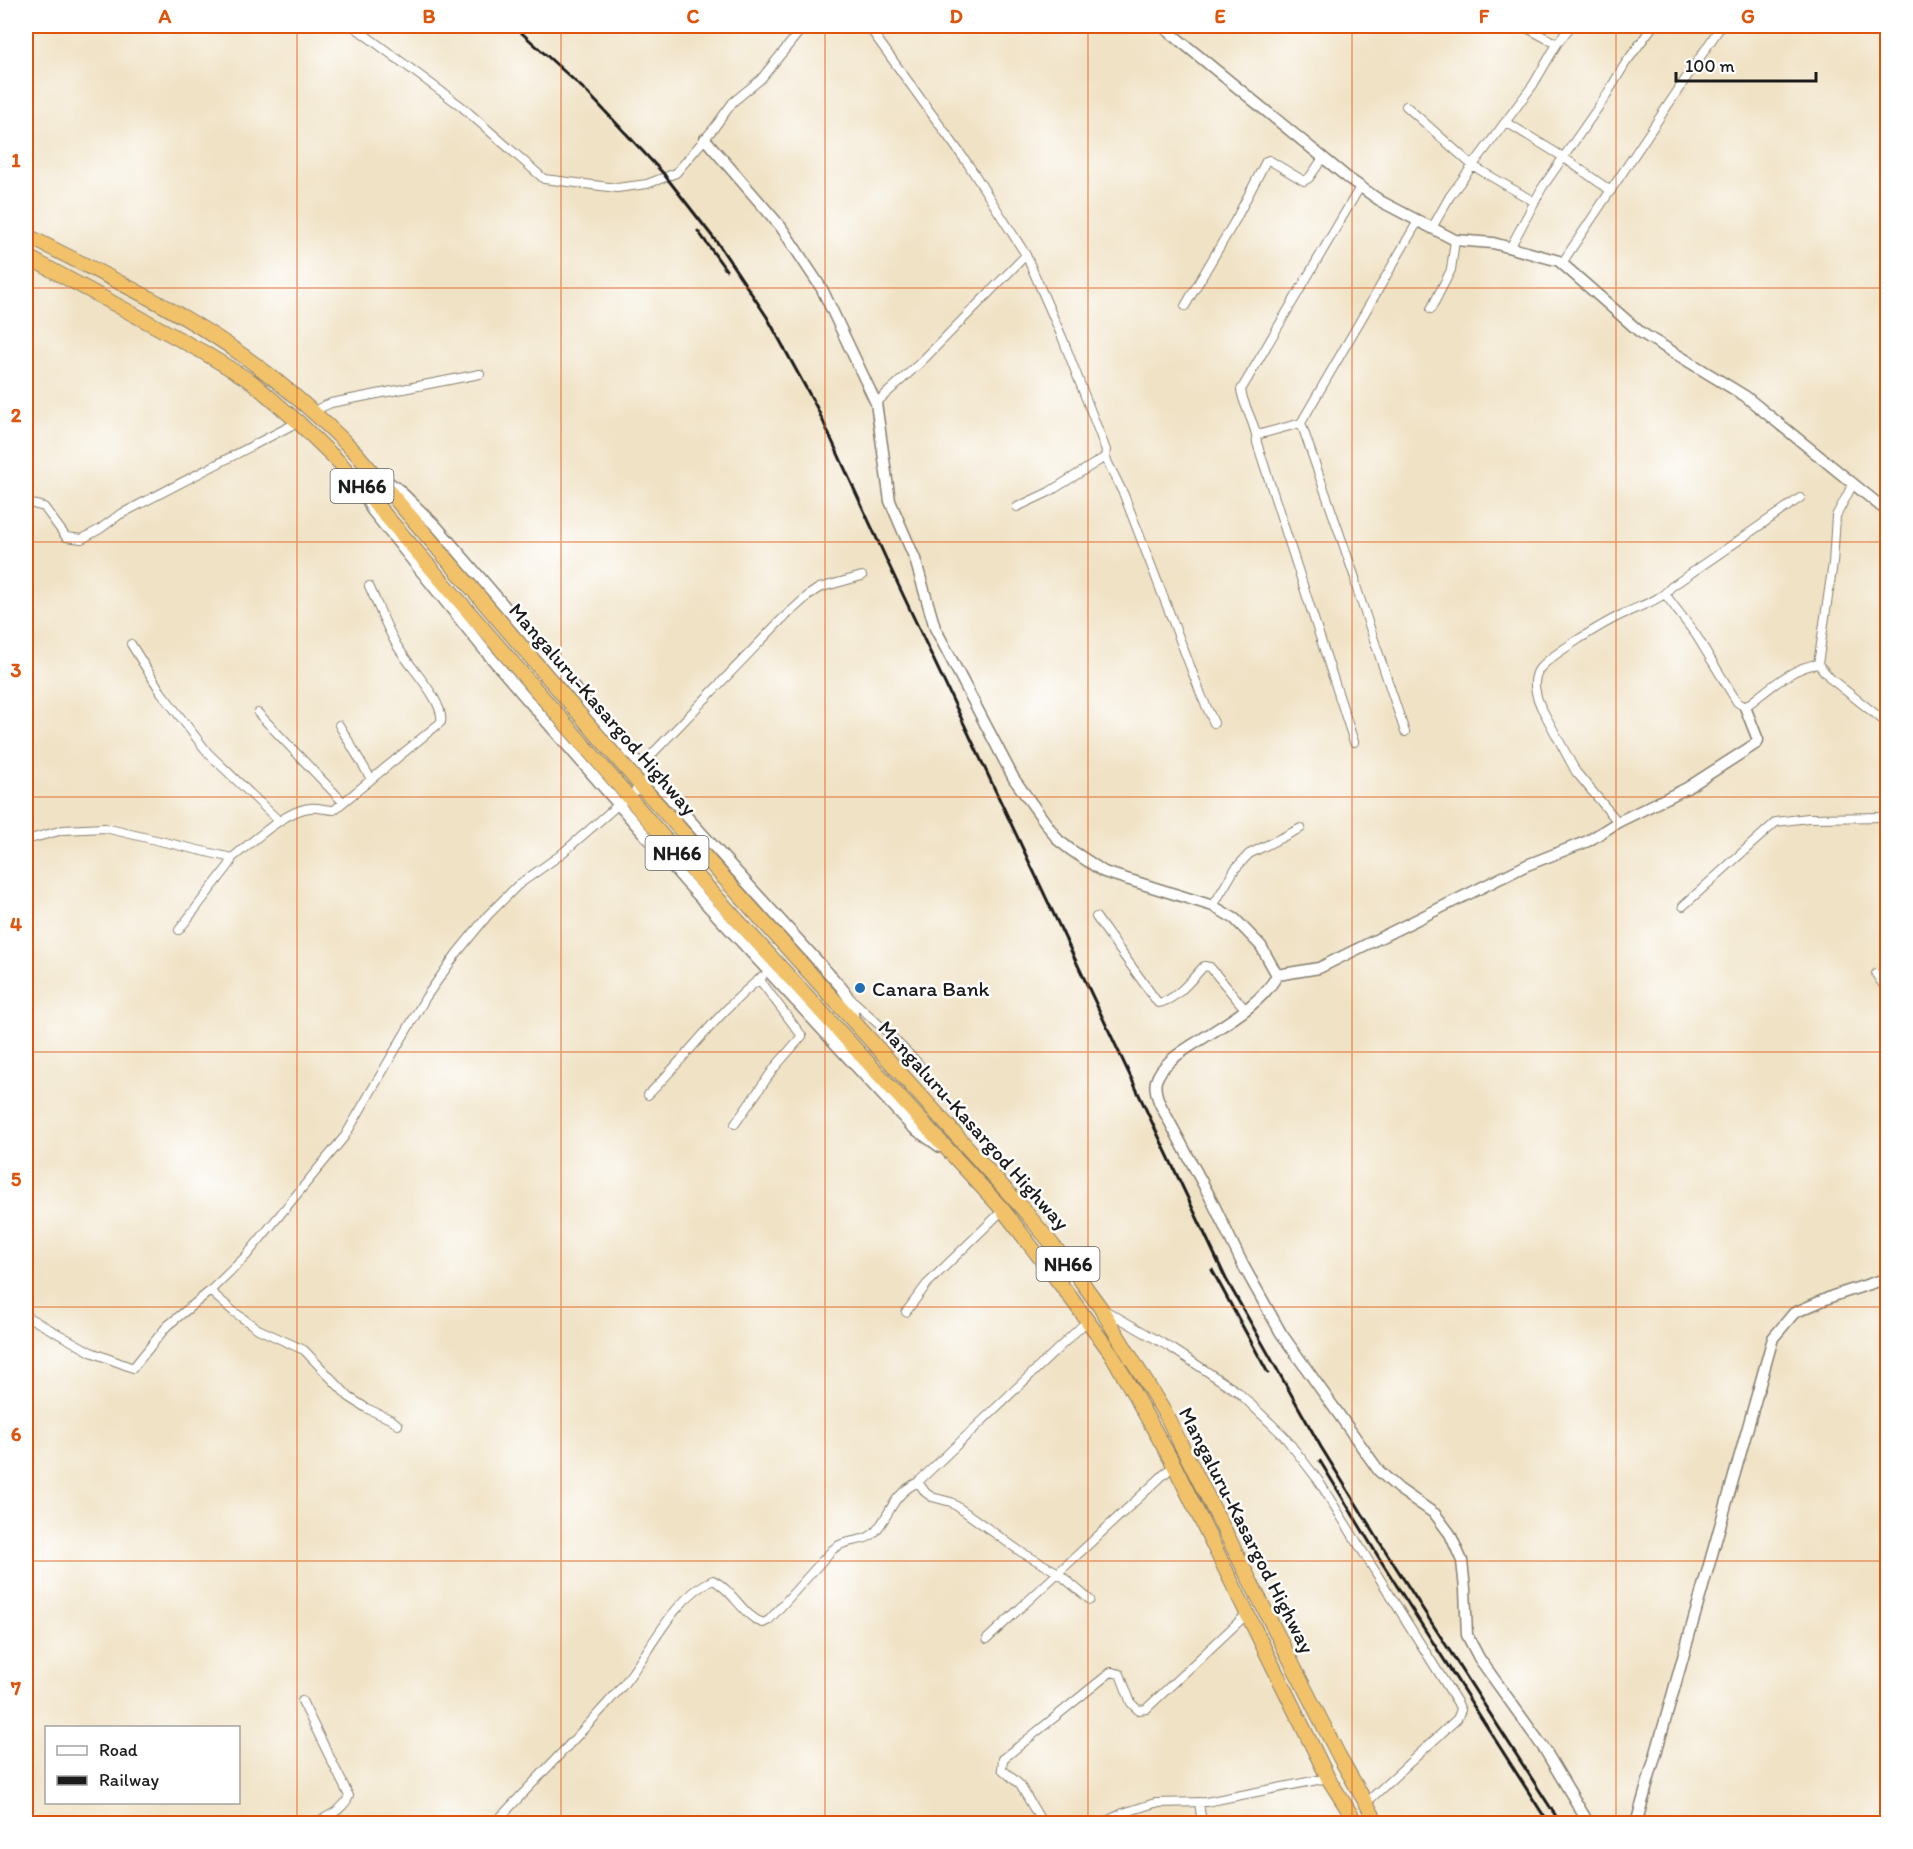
<svg xmlns="http://www.w3.org/2000/svg" width="1913" height="1849" font-family="Itim,sans-serif">
  <style>
    .lines { fill: none; stroke-linecap: round; stroke-linejoin: round }
    .minor-casing { stroke: #867f70; stroke-width: 10 }
    .tertiary-casing { stroke: #867f70; stroke-width: 13 }
    .trunk-casing { stroke: #867f70; stroke-width: 16 }
    .minor { stroke: #fff; stroke-width: 8 }
    .tertiary { stroke: #fff; stroke-width: 10 }
    .trunk { stroke: #f2c26a; stroke-width: 14 }
    .rail { stroke: #1c1c1c; stroke-width: 3 }
    .grid { fill: none; stroke: #de560d; stroke-width: 1.5; stroke-opacity: 0.55 }
    .poi-dot { fill: #1f6fb2; stroke: #fff; stroke-width: 2 }
    .labels { text-anchor: middle; dominant-baseline: central; stroke-width: 5; stroke-linejoin: round; paint-order: stroke }
    .shield { fill: #fff; stroke: #606060; stroke-width: 1.5 }
    .shield-label { font-size: 20px; font-weight: bold; fill: #1c1c1c }
    .street-label { font-size: 21px; fill: #1c1c1c; stroke: #fff }
    .poi-label { font-size: 21px; fill: #1c1c1c; stroke: #fff; text-anchor: start }
    .neatline { fill: none; stroke: #de560d; stroke-width: 2 }
    .grid-label { font-size: 20px; text-anchor: middle; font-weight: bold; fill: #de560d }
  </style>
  <rect width="100%" height="100%" fill="#fff"/>
  <filter id="ink" filterUnits="userSpaceOnUse"><feTurbulence type="fractalNoise" baseFrequency=".0167" numOctaves="2"/><feDisplacementMap in="SourceGraphic" scale="12" xChannelSelector="R" yChannelSelector="G"/><feConvolveMatrix kernelMatrix="1 2 1 2 8 2 1 2 1" color-interpolation-filters="sRGB"/></filter>
  <filter id="wash" filterUnits="userSpaceOnUse"><feTurbulence type="fractalNoise" baseFrequency=".008" numOctaves="4" result="noise"/><feDisplacementMap in="SourceGraphic" scale="24" xChannelSelector="R" yChannelSelector="G"/><feGaussianBlur stdDeviation="1.35" result="paint"/><feColorMatrix in="noise" values="0 0 0 0 0 0 0 0 0 0 0 0 0 0 0 0 0 1.4 0 .05"/><feComposite in="paint" operator="in"/></filter>
  <g filter="url(#wash)">
    <rect width="100%" height="100%" fill="#f0e2c5"/>
  </g>
  <g filter="url(#ink)">
    <g class="lines">
      <defs>
        <path id="minor" d="M353 26 461 106 544 179 617 188 647 184 676 173 714 128 733 102 761 79 804 26
          M868 26 968 164 1026 255 1062 337 1106 450 1105 457 1124 495 1202 697 1214 723
          M1523 26 1557 44
          M1406 106 1473 166 1533 201
          M1506 122 1563 157 1611 191
          M1432 228 1450 196 1533 85 1557 44 1571 26
          M1510 248 1542 188 1604 99 1625 64 1653 26
          M1562 263 1721 26
          M1185 306 1236 219 1266 161 1269 160 1304 181 1309 178 1323 158
          M1431 309 1451 270 1455 240
          M876 403 921 362 1026 255
          M313 411 331 403 480 374
          M1301 423 1355 578 1356 586 1405 732
          M1257 435 1301 423 1418 221
          M1853 484 1836 516 1833 563 1818 664 1831 679 1888 724
          M26 505 29 503 44 507 66 537 82 539 100 529 119 515 298 422
          M1017 507 1049 492 1105 457
          M1665 594 1696 635 1737 702 1745 707C1767 691 1791 667 1818 664
          M131 644 161 692 208 753 279 821
          M258 713 343 802
          M339 725 371 779
          M1354 742 1257 443C1257 425 1244 409 1241 390L1360 187
          M642 767 655 751 781 620 810 594 819 588 862 576
          M1618 822 1576 772 1541 707C1536 697 1532 682 1538 671 1546 657 1606 622 1623 614 1639 606 1660 601 1671 587L1800 498
          M26 840 63 830 105 828 232 858
          M1213 906 1235 869 1249 854 1301 828
          M1683 906 1776 822 1808 818 1888 817
          M1096 917 1158 1003C1175 1001 1192 979 1204 966L1210 967 1245 1009
          M179 930 230 864 232 858C251 843 286 810 310 808 318 807 326 810 334 810L441 722C445 700 405 663 395 642 385 624 378 605 369 586
          M1876 974 1888 992
          M849 997 887 1032 919 1064
          M648 1095C687 1056 719 1011 762 977
          M735 1124 775 1067 802 1036 759 979
          M210 1291 234 1312 258 1329 304 1350 349 1397 366 1408 392 1420 398 1425
          M1103 1309 1173 1349 1238 1392 1284 1436 1318 1480 1457 1702 1461 1710 1457 1719 1366 1803
          M906 1312 927 1284 1003 1210
          M26 1316 91 1352 133 1368 167 1326 210 1291 246 1256 345 1136 426 997 457 953 488 915 518 885 559 856 619 804 628 798 651 776
          M918 1482 926 1493 932 1497 951 1502 1021 1552 1057 1572 1090 1600
          M987 1639 1174 1465
          M302 1701 349 1796C343 1811 325 1818 311 1824
          M1199 1802 1202 1824
          M1123 1813 1128 1824
          M494 1824C536 1779 579 1736 619 1690 648 1657 672 1597 713 1580 733 1590 743 1616 763 1623L769 1620 832 1550C836 1547 840 1544 845 1543 856 1539 867 1541 875 1532 892 1512 891 1496 918 1482L1087 1321
          M1043 1824 1020 1785 1002 1769 1003 1759 1111 1672 1120 1674 1131 1703 1138 1710 1146 1709 1247 1614
          M1100 1824 1123 1813 1155 1803 1206 1802 1328 1778"/>
        <path id="tertiary" d="M1162 26 1348 178 1382 202 1455 240 1493 243 1559 261 1640 332 1745 396 1888 512
          M705 139 781 227 822 289 876 403 890 501 915 559 935 628 1014 779 1058 840 1071 850 1104 872 1213 906 1235 919 1261 946 1277 975
          M382 478 397 488 437 527 642 767 841 987C850 998 853 1007 854 1022
          M367 499 371 509 486 652 684 880 912 1127 940 1147
          M1277 975C1264 1002 1225 1024 1200 1040 1185 1050 1162 1062 1156 1081 1154 1089 1157 1097 1160 1104L1210 1197 1243 1265 1281 1333 1379 1471 1399 1489 1435 1514 1450 1534 1462 1561 1465 1589 1467 1635 1479 1658 1545 1750 1589 1824
          M1277 975 1319 968 1527 865 1588 841 1618 822 1687 788 1757 743 1758 740 1745 707
          M1636 1824 1773 1338 1794 1313 1833 1296 1888 1278"/>
        <path id="trunk" d="M26 235C99 273 178 308 245 357 286 386 321 418 356 453L641 786 1023 1209 1071 1267 1100 1307 1166 1415 1339 1756 1378 1824
          M26 256 203 352 252 382 298 422 341 464 697 876 1003 1210 1068 1294 1111 1353 1174 1465 1328 1778 1357 1824"/>
      </defs>
      <use href="#minor" class="minor-casing"/>
      <use href="#tertiary" class="tertiary-casing"/>
      <use href="#trunk" class="trunk-casing"/>
      <use href="#minor" class="minor"/>
      <use href="#tertiary" class="tertiary"/>
      <use href="#trunk" class="trunk"/>
      <path class="rail" d="M514 26 587 92 663 173 719 245 767 317 817 408 888 563 1226 1279 1321 1447 1381 1544 1561 1824
        M698 231 726 270
        M1212 1270 1268 1373
        M1320 1461 1381 1561 1549 1824"/>
    </g>
  </g>
  <path class="grid" d="M297 26V1824M561 26V1824M825 26V1824M1088 26V1824M1352 26V1824M1616 26V1824M26 288H1888M26 542H1888M26 797H1888M26 1052H1888M26 1307H1888M26 1561H1888"/>
  <circle class="poi-dot" cx="860" cy="988" r="6"/>
  <g class="labels">
    <g class="shield">
      <rect x="330.5" y="469" width="63" height="34" rx="4.5"/>
      <rect x="645.5" y="836" width="63" height="34" rx="4.5"/>
      <rect x="1036.5" y="1247" width="63" height="34" rx="4.5"/>
    </g>
    <g class="shield-label">
      <text x="362" y="486">NH66</text>
      <text x="677" y="853">NH66</text>
      <text x="1068" y="1264">NH66</text>
    </g>
    <g class="street-label">
      <text transform="translate(603 709) rotate(49)">Mangaluru-Kasargod Highway</text>
      <text transform="translate(974 1125) rotate(48)">Mangaluru-Kasargod Highway</text>
      <text transform="translate(1247 1530) rotate(63)">Mangaluru-Kasargod Highway</text>
    </g>
    <g class="poi-label">
      <text x="872" y="988">Canara Bank</text>
    </g>
  </g>
  <rect width="1913" height="1849" fill="none" stroke="#fff" stroke-width="66"/>
  <rect x="45" y="1726" width="195" height="78" fill="#ffffff" stroke="#a4a4a4" stroke-width="1.5"/>
  <rect x="57" y="1746" width="30" height="9" fill="#ffffff" stroke="#a4a4a4" stroke-width="1.5"/>
  <text x="99" y="1756" font-size="18" fill="#1c1c1c">Road</text>
  <rect x="57" y="1776" width="30" height="9" fill="#1c1c1c" stroke="#a4a4a4" stroke-width="1.5"/>
  <text x="99" y="1786" font-size="18" fill="#1c1c1c">Railway</text>
  <path d="M1676 72v9h140v-9" fill="none" stroke="#1c1c1c" stroke-width="3"/>
  <text x="1685" y="72" font-size="18" fill="#1c1c1c" stroke="#ffffff" stroke-width="4.5" paint-order="stroke">100 m</text>
  <rect x="33" y="33" width="1847" height="1783" class="neatline"/>
  <g class="grid-label">
    <text x="165" y="23">A</text>
    <text x="429" y="23">B</text>
    <text x="693" y="23">C</text>
    <text x="956" y="23">D</text>
    <text x="1220" y="23">E</text>
    <text x="1484" y="23">F</text>
    <text x="1748" y="23">G</text>
    <text x="16" y="167">1</text>
    <text x="16" y="422">2</text>
    <text x="16" y="677">3</text>
    <text x="16" y="931">4</text>
    <text x="16" y="1186">5</text>
    <text x="16" y="1441">6</text>
    <text x="16" y="1695">7</text>
  </g>
</svg>
